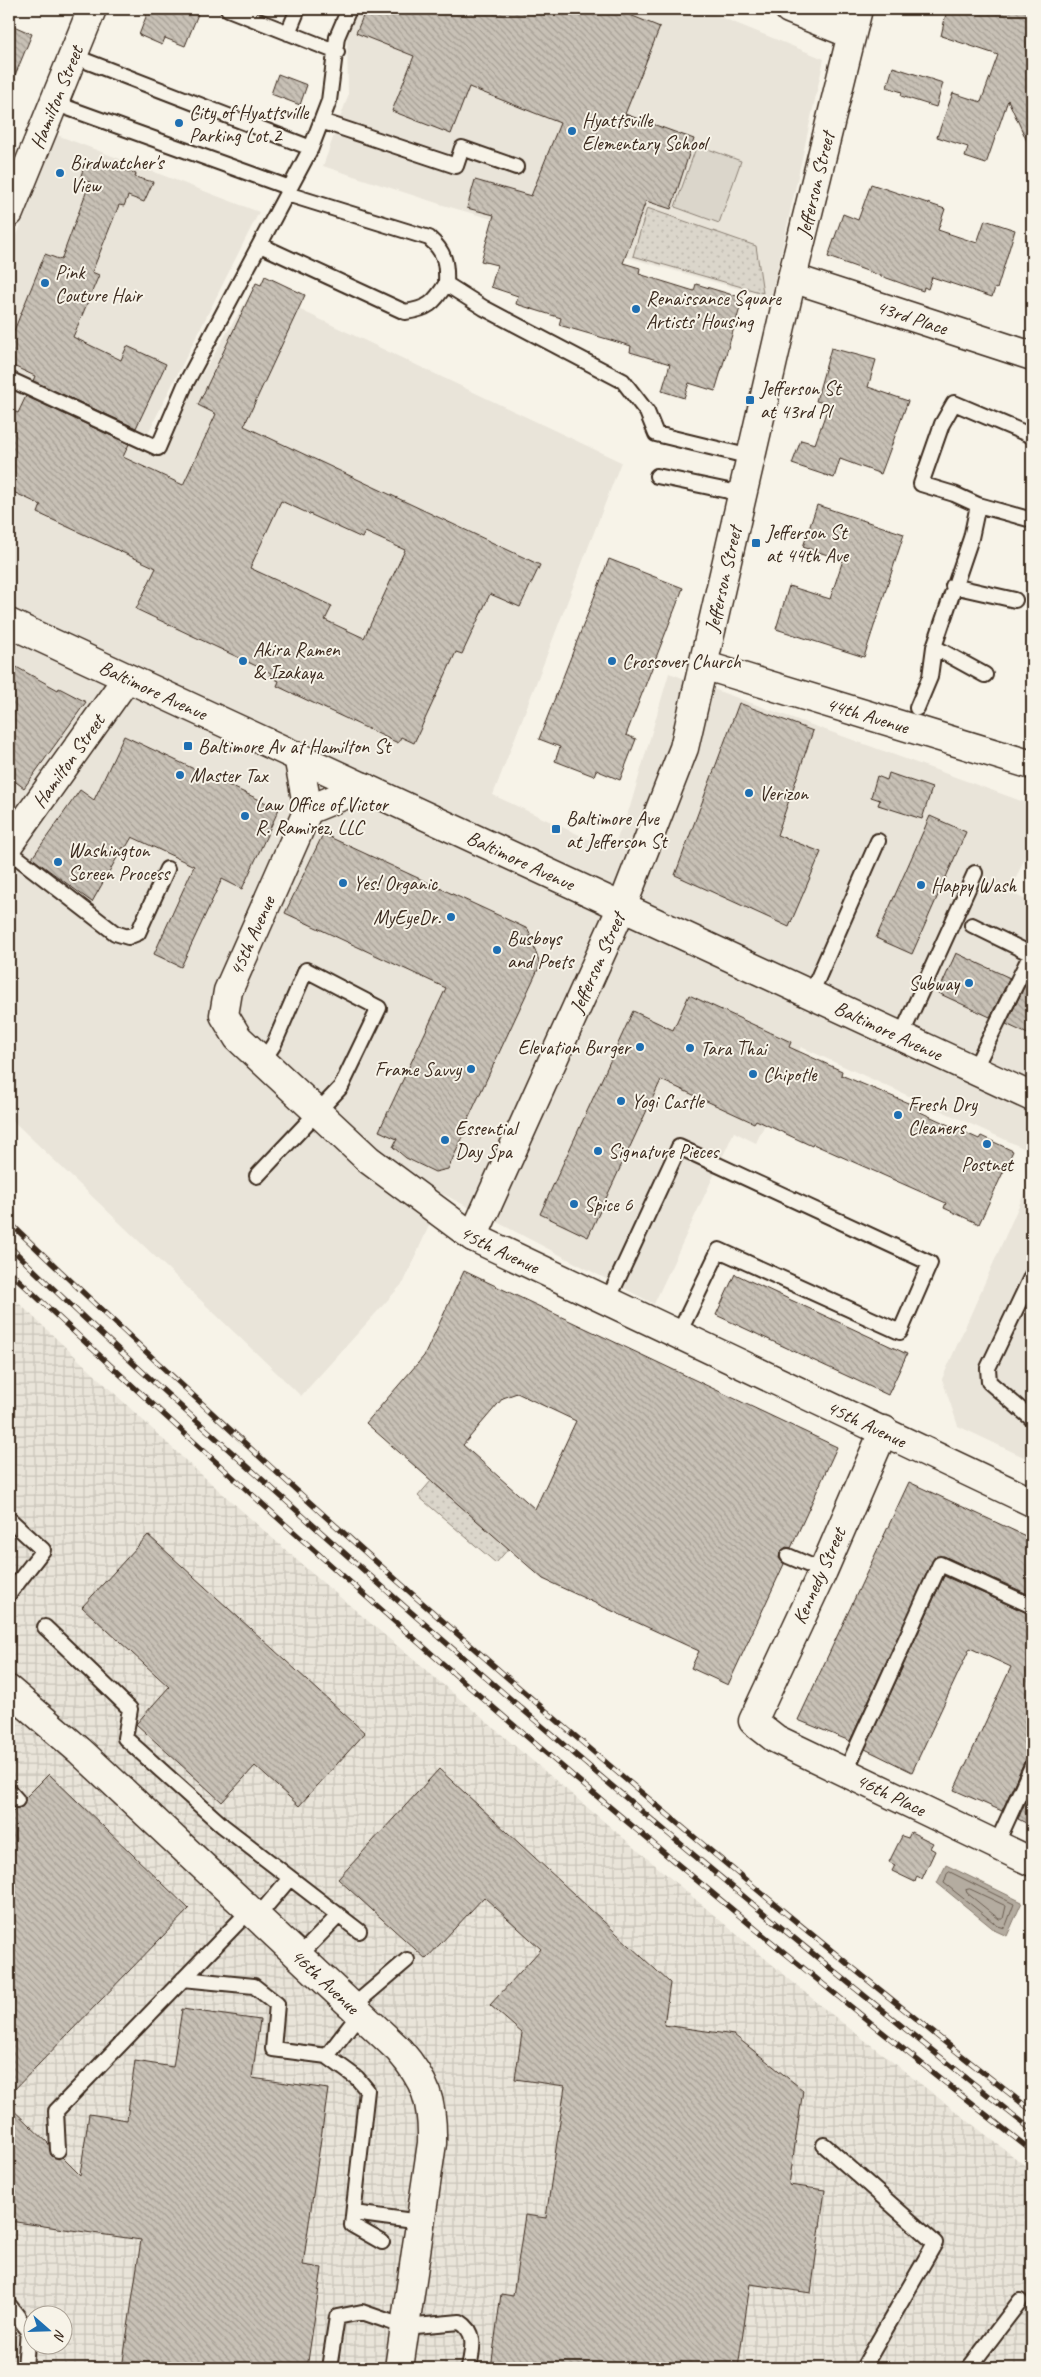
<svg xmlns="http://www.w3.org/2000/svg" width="1041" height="2377" font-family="Caveat,sans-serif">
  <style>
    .built { fill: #e9e4d9 }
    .industrial { fill: url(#industrial-grid); fill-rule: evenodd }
    .green { fill: url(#green-dots); stroke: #8b8074 }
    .pitch { fill: #dbd6cb; stroke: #8b8074 }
    .water { fill: #b4aca0; stroke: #84786c }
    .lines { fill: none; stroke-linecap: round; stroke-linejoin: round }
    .shore { stroke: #6b5e52; stroke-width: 1 }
    .building { fill: url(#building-back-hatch); stroke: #3b2a1e; fill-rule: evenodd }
    .service-casing { stroke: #3b2a1e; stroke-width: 18 }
    .minor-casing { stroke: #3b2a1e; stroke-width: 31 }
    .tertiary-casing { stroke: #3b2a1e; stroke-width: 31 }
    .primary-casing { stroke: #3b2a1e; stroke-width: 31 }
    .service { stroke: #f7f3e8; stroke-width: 14 }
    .minor { stroke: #f7f3e8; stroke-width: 28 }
    .tertiary { stroke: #f7f3e8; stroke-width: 28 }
    .primary { stroke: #f7f3e8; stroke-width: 28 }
    .rail-casing { stroke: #3b2a1e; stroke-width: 5.5 }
    .rail { stroke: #f7f3e8; stroke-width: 4; stroke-dasharray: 11; stroke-linecap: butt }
    .poi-dot { fill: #1f6fb2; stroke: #f7f3e8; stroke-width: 2 }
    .labels { text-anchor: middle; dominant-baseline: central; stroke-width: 4; stroke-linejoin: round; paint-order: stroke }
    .street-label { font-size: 20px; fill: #3b2a1e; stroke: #f7f3e8 }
    .poi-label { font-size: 20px; fill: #3b2a1e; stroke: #f7f3e8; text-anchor: start }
  </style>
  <defs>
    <pattern id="industrial-grid" width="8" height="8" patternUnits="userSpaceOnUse" patternTransform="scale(1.25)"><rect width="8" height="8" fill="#e9e4d9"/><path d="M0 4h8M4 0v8" fill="none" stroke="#c9c4ba"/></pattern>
    <pattern id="green-dots" width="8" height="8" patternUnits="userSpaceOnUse" patternTransform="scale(1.25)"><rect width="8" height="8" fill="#dbd6cb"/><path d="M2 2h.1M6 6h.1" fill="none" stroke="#bdb8ae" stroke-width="1.8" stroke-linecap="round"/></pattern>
    <pattern id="building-back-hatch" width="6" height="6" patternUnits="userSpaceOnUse" patternTransform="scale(1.25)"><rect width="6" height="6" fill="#c8c1b6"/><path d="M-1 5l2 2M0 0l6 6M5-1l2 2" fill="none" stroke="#a49d93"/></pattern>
  </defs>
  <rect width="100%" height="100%" fill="#f7f3e8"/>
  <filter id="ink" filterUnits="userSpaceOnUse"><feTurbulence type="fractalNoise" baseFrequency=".02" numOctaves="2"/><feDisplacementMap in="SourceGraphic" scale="10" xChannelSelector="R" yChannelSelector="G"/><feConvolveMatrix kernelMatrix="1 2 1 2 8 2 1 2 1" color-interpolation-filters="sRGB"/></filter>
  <g filter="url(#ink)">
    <path class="built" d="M356 9H701L824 59 771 298 443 205 323 166 348 96 347 33Z
      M57 135 259 212 148 433 159 438 173 422 254 288 621 462 493 795 612 850 630 807 669 673 1032 805V841L1010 892 1032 903V1152L801 1047 756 1143 734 1132 654 1304 443 1194 404 1282 301 1396 9 1117V255Z
      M1032 1176V1461L958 1426 942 1379Z"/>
    <path class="industrial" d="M9 1294 185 1460 308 1570 821 2006 1032 2171V2368H9ZM32 2314H62V2344H32Z"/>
    <path class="green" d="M647 208 756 246 763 293 633 256Z
      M431 1481 509 1548 496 1563 418 1496Z"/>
    <path class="pitch" d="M697 145 741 161 719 223 675 207Z"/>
    <path class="water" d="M946 1865 1022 1902 1007 1936 996 1931 937 1883Z"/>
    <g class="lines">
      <path class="shore" d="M950 1872 1014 1904 1005 1928 998 1926 944 1883 947 1874Z
        M970 1889 1006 1906 1003 1919H999L967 1893 966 1890Z"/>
    </g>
    <path class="building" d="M149 9H186L198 14 185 46 165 38 162 45 139 35Z
      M366 9H615L660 27 625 114 694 139 671 209 646 201 623 263 640 268 639 274 694 291 696 284 743 298 715 391 689 383 684 398 662 391 670 364 630 352 631 346 559 325 561 318 516 304 518 296 491 287 497 265 481 261 494 215 467 208 475 180 531 196 560 123 469 87 451 134 392 111 414 56 356 33Z
      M947 9H1032V152L1008 100 986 164 965 157 968 147 937 137 953 93 981 102 998 55 941 36Z
      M9 24 32 34 9 90Z
      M893 67 943 83 936 107 901 96 902 92 887 87Z
      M278 74 307 85 300 105 271 94Z
      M85 163 96 167 97 163 115 170 116 166 136 174 135 177 153 182 144 202 128 196 124 206 119 205 92 272 99 275 73 337 121 360 127 346 166 364 136 428 33 381 35 376 9 364V343L45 254 61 260 90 182 80 179Z
      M871 184 945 209 938 230 977 243 985 220 1015 230 997 289 995 288 992 297 932 277 928 289 924 287 923 291 828 257 843 214 858 220Z
      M265 276 305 295 244 426 540 565 520 607 490 594 462 654 456 652 414 743 401 737 398 743 277 686 279 681 269 676 271 673 136 609 156 568 38 513 41 505 9 490V409L18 413 26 396 129 444 123 457 183 485 216 414 198 405 256 283 261 285ZM281 501 362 538 365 532 405 550 364 638 325 620 332 606 250 568Z
      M831 348 876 360 868 387 908 401 881 474 840 459 834 478 792 464 801 440 815 444 829 404 816 401Z
      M817 505 904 534 864 657 776 629 789 586 830 599 843 560 803 547Z
      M609 559 683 588 626 735 636 739 620 780 596 770 594 776 555 761 560 747 539 739Z
      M9 663 58 690 59 688 86 702 24 788 9 777Z
      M739 703 813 731 777 835 821 852 789 927 675 875Z
      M124 736 279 809 242 889 222 879 181 967 154 954 194 866 132 837 125 849 123 847 92 902 32 858 80 790 94 800Z
      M889 773 932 788 922 819 878 805 880 800 871 797 877 776 887 780Z
      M930 816 966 832 912 954 876 938Z
      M323 834 528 929 540 965 463 1130H466L448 1169 435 1172 406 1158 393 1147 397 1139 379 1131 446 988 285 913Z
      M956 953 1010 978 990 1017 938 993Z
      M1025 985 1032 988V1036L1006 1024Z
      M689 995 791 1042 789 1047 842 1071 841 1075 920 1108 918 1111 979 1139 981 1136 1013 1151 979 1224 944 1208 946 1203 813 1144 812 1146 756 1120 754 1123 661 1080 588 1237 540 1214 633 1011 673 1030Z
      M464 1271 837 1447 791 1548 786 1547 780 1552 779 1558 784 1564 728 1685 691 1668 699 1651 543 1579 366 1423 424 1356ZM517 1393 576 1421 535 1509 463 1445 503 1398Z
      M735 1274 907 1354 888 1395 716 1315Z
      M909 1482 1032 1539V1596L944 1556 935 1557 850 1741 798 1720Z
      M148 1535 365 1733 299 1806 255 1766 222 1802 136 1724 169 1687 82 1607Z
      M944 1576 1032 1615V1757L1024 1762 1002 1811 954 1790 1011 1667 970 1648 912 1772 865 1749Z
      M439 1769 670 1983 664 2025 734 2035 803 2090 789 2185 825 2190 811 2293 750 2284 738 2368H491L501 2294 513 2296 525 2215 546 2218 565 2086 515 2079 522 2033 490 2005 541 1949 484 1897 426 1959 338 1879Z
      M49 1774 189 1909 9 2095V1815L16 1808 23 1806 25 1798Z
      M1032 1787V1826L1018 1819Z
      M911 1832 933 1843 930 1848 935 1851 922 1879 917 1876 915 1882 892 1871 895 1865 889 1862 902 1836 908 1838Z
      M182 2009 260 2020 252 2078 328 2089 303 2265 322 2268 307 2368H122L141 2240 9 2221V2106L49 2144 51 2155 58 2159 62 2157 80 2175 89 2114 127 2120 135 2061 173 2067Z"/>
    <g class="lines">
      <defs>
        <path id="service" d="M228 9 337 52
          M288 33 298 9
          M73 56 311 148
          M54 103 290 188
          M321 121 456 166 462 148 516 167
          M287 194 429 238C445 252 447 263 446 284
          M260 245 405 312C428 309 434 303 446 284L484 308 623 381 647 412 656 434 751 457
          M9 379 158 448 185 385 311 148 329 101 337 37 349 9
          M657 476 743 494
          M978 505 1032 520
          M953 586 1015 600
          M934 647 985 675
          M917 708 930 677 934 647 971 538 978 505 954 494 921 484 942 424 954 403 1032 436
          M9 851 115 933 128 937 138 933 167 869
          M972 925 1031 954 974 1070
          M811 994 878 841
          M901 1036 975 873
          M257 1176 341 1087 379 1008 306 970 274 1044 263 1061
          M1032 1275 988 1368 989 1382 1032 1419
          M608 1300 679 1147 930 1263 900 1332 719 1250 679 1333
          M9 1519 43 1550 9 1594
          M788 1556 823 1571
          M45 1627 130 1709 125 1738 223 1826 359 1931
          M845 1773 940 1564 1032 1606
          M9 1791 17 1800
          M996 1845 1032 1766
          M257 1917 290 1878
          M299 1956 339 1915
          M183 1979 254 1986 277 2004 273 2049 327 2056 360 2013
          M353 2006 407 1960
          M327 2056 357 2078 367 2090 352 2225 382 2242
          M824 2145 935 2243 863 2368
          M58 2150 56 2111 250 1910
          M354 2213 420 2222
          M9 2305 28 2330 25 2368
          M329 2368 337 2317 362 2312 405 2327 460 2322C478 2333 472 2350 469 2368
          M969 2368 1020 2301"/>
        <g id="minor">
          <path d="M789 9 851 34"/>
          <path id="s1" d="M9 213 92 9"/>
          <path id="s2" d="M792 278 1032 356"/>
          <path id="s3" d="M703 665 1032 765"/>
          <path id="s4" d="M298 756 308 810 228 991 224 1015 238 1038 369 1160 473 1237 1032 1502"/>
          <path d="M308 810 364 787"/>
          <path id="s5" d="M9 844 127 678"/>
          <path id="s6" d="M473 1237 622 907"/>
          <path id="s7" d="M884 1430 823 1571 753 1721 776 1739 1032 1862"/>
          <path id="s8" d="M9 1690 80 1751 399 2050C426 2081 433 2102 432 2143L399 2368"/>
        </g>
        <g id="tertiary">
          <path id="s9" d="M622 907 684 748 792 278 858 9"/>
        </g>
        <g id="primary">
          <path id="s10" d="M9 623 1032 1097"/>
        </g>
      </defs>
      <use href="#service" class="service-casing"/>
      <use href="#minor" class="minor-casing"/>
      <use href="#tertiary" class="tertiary-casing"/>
      <use href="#primary" class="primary-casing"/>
      <use href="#service" class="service"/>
      <use href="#minor" class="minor"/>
      <use href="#tertiary" class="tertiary"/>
      <use href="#primary" class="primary"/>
      <defs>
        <path id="rail" d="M9 1222C335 1535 676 1832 1032 2111
          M9 1246C98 1333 191 1416 284 1499 527 1718 776 1928 1032 2130
          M9 1271C337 1579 678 1874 1032 2151"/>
      </defs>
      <use href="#rail" class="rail-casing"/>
      <use href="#rail" class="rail"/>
    </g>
  </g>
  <g class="poi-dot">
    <circle cx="179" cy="123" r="5"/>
    <circle cx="572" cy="131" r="5"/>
    <circle cx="60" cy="173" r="5"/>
    <circle cx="45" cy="283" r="5"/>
    <circle cx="636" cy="309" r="5"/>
    <rect x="745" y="395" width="10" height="10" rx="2.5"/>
    <rect x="751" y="538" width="10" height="10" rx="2.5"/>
    <circle cx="243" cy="661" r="5"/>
    <circle cx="612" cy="661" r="5"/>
    <rect x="183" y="741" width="10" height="10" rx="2.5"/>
    <circle cx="180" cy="775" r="5"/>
    <circle cx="749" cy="793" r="5"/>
    <circle cx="245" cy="816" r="5"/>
    <rect x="551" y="824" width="10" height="10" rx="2.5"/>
    <circle cx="58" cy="862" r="5"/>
    <circle cx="343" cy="883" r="5"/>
    <circle cx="921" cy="885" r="5"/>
    <circle cx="451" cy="917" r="5"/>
    <circle cx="497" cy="950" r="5"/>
    <circle cx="969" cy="983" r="5"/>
    <circle cx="640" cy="1047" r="5"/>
    <circle cx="690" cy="1048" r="5"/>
    <circle cx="471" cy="1069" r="5"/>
    <circle cx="753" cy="1074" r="5"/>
    <circle cx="621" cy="1101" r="5"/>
    <circle cx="898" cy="1115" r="5"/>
    <circle cx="445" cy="1140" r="5"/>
    <circle cx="987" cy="1144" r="5"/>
    <circle cx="598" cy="1151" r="5"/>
    <circle cx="574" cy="1204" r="5"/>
  </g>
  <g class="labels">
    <g class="street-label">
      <text stroke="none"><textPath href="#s1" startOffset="125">Hamilton Street</textPath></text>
      <text stroke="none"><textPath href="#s9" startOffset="749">Jefferson Street</textPath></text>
      <text stroke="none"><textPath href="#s2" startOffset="126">43rd Place</textPath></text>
      <text stroke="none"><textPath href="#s9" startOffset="344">Jefferson Street</textPath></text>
      <text stroke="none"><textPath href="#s10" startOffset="159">Baltimore Avenue</textPath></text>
      <text stroke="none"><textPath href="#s3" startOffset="172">44th Avenue</textPath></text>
      <text stroke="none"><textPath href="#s5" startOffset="102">Hamilton Street</textPath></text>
      <text stroke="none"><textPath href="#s10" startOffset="564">Baltimore Avenue</textPath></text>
      <text transform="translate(252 936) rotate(-66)">45th Avenue</text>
      <text stroke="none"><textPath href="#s6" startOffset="301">Jefferson Street</textPath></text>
      <text stroke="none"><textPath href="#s10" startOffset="969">Baltimore Avenue</textPath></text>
      <text stroke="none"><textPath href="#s4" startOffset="642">45th Avenue</textPath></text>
      <text stroke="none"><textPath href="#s4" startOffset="1048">45th Avenue</textPath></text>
      <text transform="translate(819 1576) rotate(-66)">Kennedy Street</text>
      <text stroke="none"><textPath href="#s7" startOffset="476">46th Place</textPath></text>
      <text stroke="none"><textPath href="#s8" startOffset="430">46th Avenue</textPath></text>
    </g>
    <g class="poi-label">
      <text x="189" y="112">City of Hyattsville<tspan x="189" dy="23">Parking Lot 2</tspan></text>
      <text x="582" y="120">Hyattsville<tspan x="582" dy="23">Elementary School</tspan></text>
      <text x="70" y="162">Birdwatcher's<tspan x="70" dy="23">View</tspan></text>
      <text x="55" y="272">Pink<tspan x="55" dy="23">Couture Hair</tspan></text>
      <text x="646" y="298">Renaissance Square<tspan x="646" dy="23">Artists’ Housing</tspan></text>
      <text x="760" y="388">Jefferson St<tspan x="760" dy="23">at 43rd Pl</tspan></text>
      <text x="766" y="532">Jefferson St<tspan x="766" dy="23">at 44th Ave</tspan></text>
      <text x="253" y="649">Akira Ramen<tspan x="253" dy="23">&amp; Izakaya</tspan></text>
      <text x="622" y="661">Crossover Church</text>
      <text x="198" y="746">Baltimore Av at Hamilton St</text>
      <text x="190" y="775">Master Tax</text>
      <text x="759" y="793">Verizon</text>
      <text x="255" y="804">Law Office of Victor<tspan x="255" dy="23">R. Ramirez, LLC</tspan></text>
      <text x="566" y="818">Baltimore Ave<tspan x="566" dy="23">at Jefferson St</tspan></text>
      <text x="68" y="850">Washington<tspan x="68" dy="23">Screen Process</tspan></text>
      <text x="353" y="883">Yes! Organic</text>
      <text x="931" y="885">Happy Wash</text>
      <text x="441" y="917" text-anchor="end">MyEyeDr.</text>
      <text x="507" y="938">Busboys<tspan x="507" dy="23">and Poets</tspan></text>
      <text x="959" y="983" text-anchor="end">Subway</text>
      <text x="630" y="1047" text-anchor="end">Elevation Burger</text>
      <text x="700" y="1048">Tara Thai</text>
      <text x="461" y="1069" text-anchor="end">Frame Savvy</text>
      <text x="763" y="1074">Chipotle</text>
      <text x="631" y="1101">Yogi Castle</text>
      <text x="908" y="1104">Fresh Dry<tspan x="908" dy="23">Cleaners</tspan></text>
      <text x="455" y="1128">Essential<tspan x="455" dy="23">Day Spa</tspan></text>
      <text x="608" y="1151">Signature Pieces</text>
      <text x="987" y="1164" text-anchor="middle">Postnet</text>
      <text x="584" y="1204">Spice 6</text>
    </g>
  </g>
  <rect width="1041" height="2377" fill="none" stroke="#f7f3e8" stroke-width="30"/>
  <rect x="15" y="15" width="1011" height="2347" fill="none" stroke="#3b2a1e" stroke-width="2" filter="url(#ink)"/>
  <g transform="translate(48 2330) rotate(110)"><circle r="24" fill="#f7f3e8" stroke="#aca397"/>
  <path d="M0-4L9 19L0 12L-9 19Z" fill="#1f6fb2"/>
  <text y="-8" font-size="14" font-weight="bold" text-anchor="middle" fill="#3b2a1e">N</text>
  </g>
</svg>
